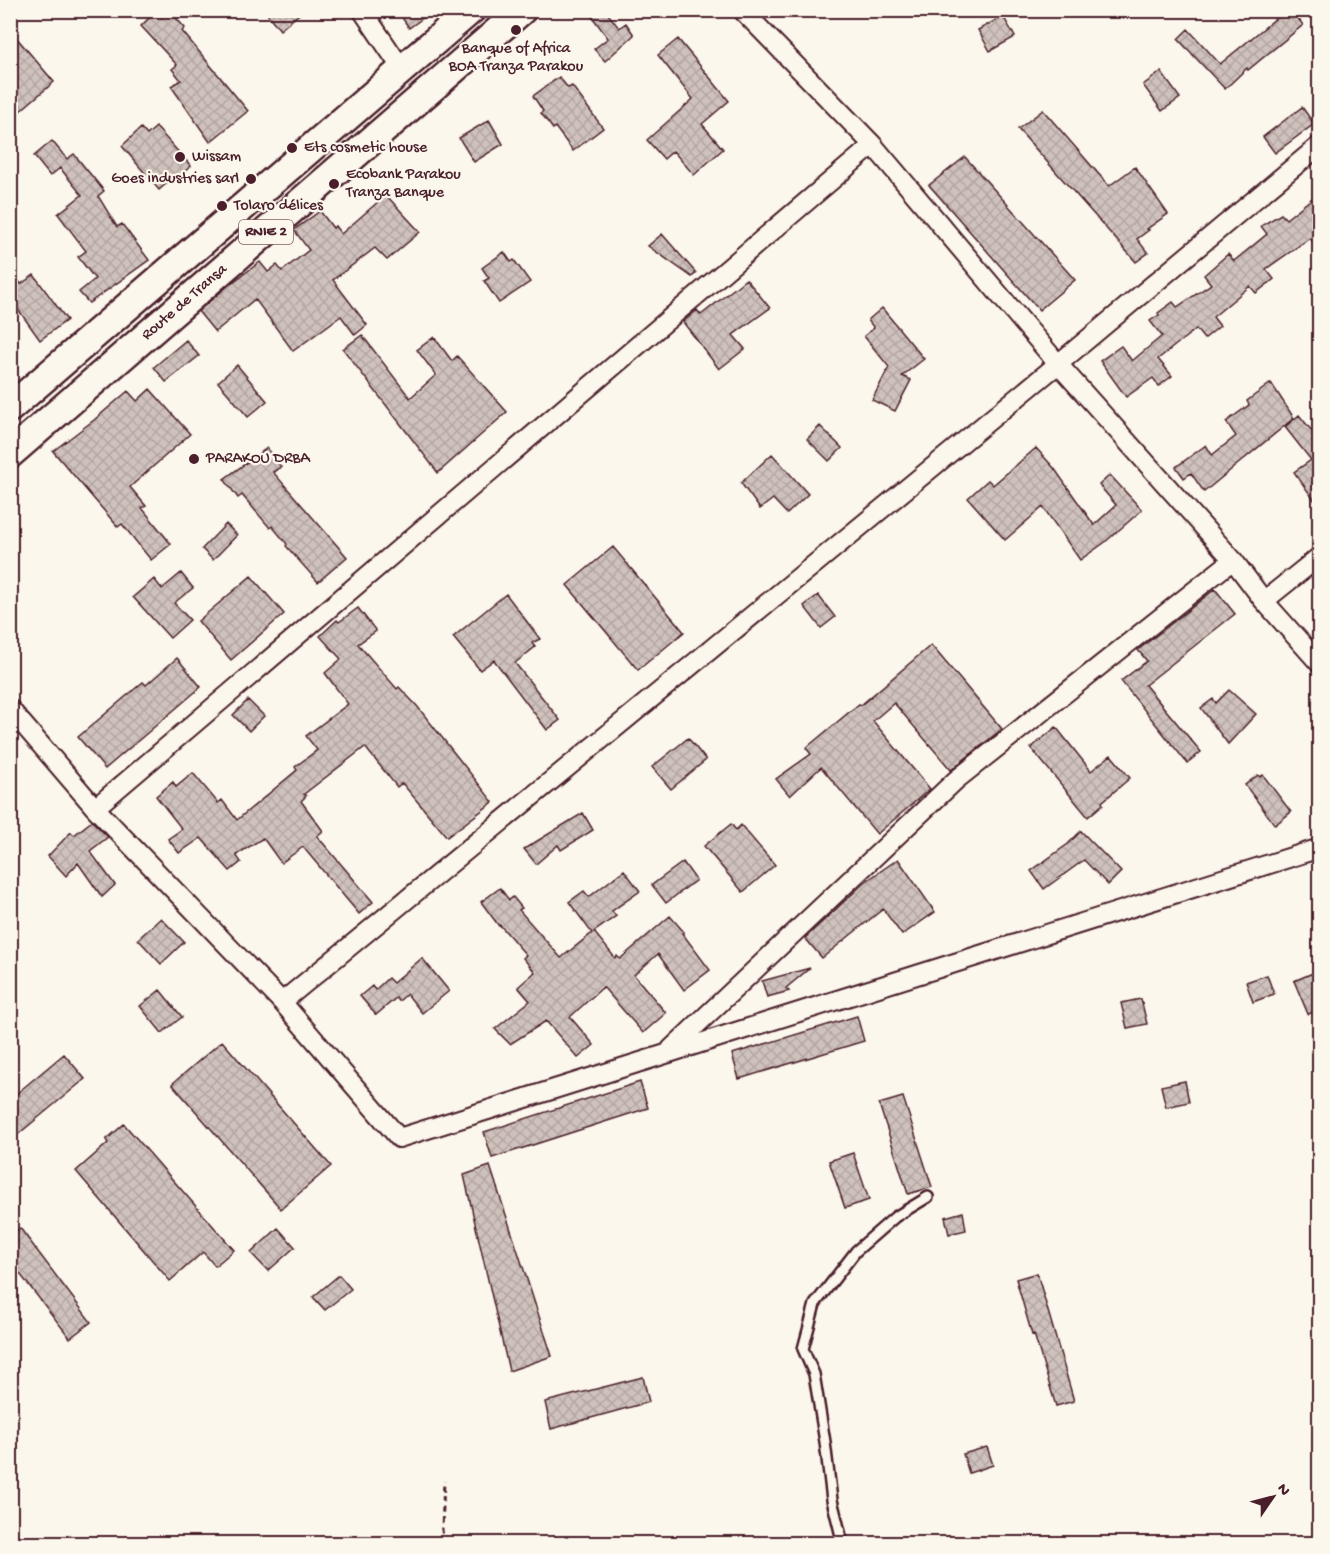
<svg xmlns="http://www.w3.org/2000/svg" width="1330" height="1554" font-family="'Gochi Hand',sans-serif">
  <style>
    .building { fill: url(#building-cross-hatch); stroke: #4a1f2b; stroke-width: 1.5 }
    .lines { fill: none; stroke-linecap: round; stroke-linejoin: round }
    .service-casing { stroke: #4a1f2b; stroke-width: 14 }
    .minor-casing { stroke: #4a1f2b; stroke-width: 22 }
    .primary-casing { stroke: #4a1f2b; stroke-width: 32 }
    .path { stroke: #4a1f2b; stroke-width: 3; stroke-dasharray: 6 4.5; stroke-linecap: butt }
    .service { stroke: #fbf7ec; stroke-width: 9 }
    .minor { stroke: #fbf7ec; stroke-width: 18 }
    .primary { stroke: #fbf7ec; stroke-width: 27 }
    .poi-dot { fill: #4a1f2b; stroke: #fbf7ec; stroke-width: 2 }
    .labels { text-anchor: middle; dominant-baseline: central; stroke-width: 4.5; stroke-linejoin: round; paint-order: stroke }
    .shield { fill: #fbf7ec; stroke: #7f6065; stroke-width: 1.5 }
    .shield-label { font-size: 15px; font-weight: bold; fill: #4a1f2b }
    .poi-label { font-size: 16px; fill: #4a1f2b; stroke: #fbf7ec; text-anchor: start }
    .street-label { font-size: 16px; fill: #4a1f2b; stroke: #fbf7ec }
  </style>
  <defs>
    <pattern id="building-cross-hatch" width="8" height="8" patternUnits="userSpaceOnUse" patternTransform="scale(1.5)"><rect width="8" height="8" fill="#cfc2bc"/><path d="M0 0l8 8M0 8l8-8" fill="none" stroke="#b3a6a2"/></pattern>
  </defs>
  <rect width="100%" height="100%" fill="#fbf7ec"/>
  <filter id="ink" filterUnits="userSpaceOnUse"><feTurbulence type="fractalNoise" baseFrequency=".0167" numOctaves="2"/><feDisplacementMap in="SourceGraphic" scale="12" xChannelSelector="R" yChannelSelector="G"/><feConvolveMatrix kernelMatrix="1 2 1 2 8 2 1 2 1" color-interpolation-filters="sRGB"/></filter>
  <g filter="url(#ink)">
    <path class="building" d="M157 10H169L185 28 182 31 248 111 210 142 171 86 181 80 172 69 177 65 141 26Z
      M264 10H304L280 30Z
      M397 10H434L409 28Z
      M587 10H605L619 28 626 23 634 35 605 61 594 49 608 38Z
      M1286 10H1292L1303 25 1248 70 1247 68 1225 89 1178 39 1188 29 1220 64Z
      M1003 16 1015 37 990 51 978 30Z
      M10 30 54 82 20 111 10 100Z
      M678 39 729 101 702 124 723 149 694 175 673 151 664 159 647 140 693 99 658 55Z
      M1161 72 1180 98 1162 111 1143 85Z
      M559 77 568 88 572 86 603 128 573 151 555 127 553 129 541 113 543 111 533 96Z
      M1302 107 1314 124 1275 153 1263 137Z
      M1043 110 1109 186 1135 167 1168 214 1147 229 1149 230 1137 239 1148 253 1136 262 1018 129Z
      M489 120 503 144 474 162 459 138Z
      M156 127 191 166 176 179 174 177 159 190 122 146 141 128 147 135Z
      M52 141 67 159 74 154 104 191 98 196 117 227 122 224 149 260 89 303 79 292 95 279 78 257 86 251 58 214 82 195 60 168 50 176 34 156Z
      M965 157 1075 280 1039 310 929 185Z
      M1320 192V251L1310 238 1266 269 1274 279 1256 293 1250 286 1213 317 1220 326 1204 339 1196 329 1158 359 1172 376 1159 386 1153 378 1126 397 1100 361 1121 346 1132 361 1162 336 1150 321 1159 315 1158 313 1173 302 1177 307 1211 284 1204 275 1228 254 1234 261 1267 234 1261 226 1281 214 1286 219Z
      M386 195 420 232 387 260 375 248 333 280 367 325 355 335 341 316 293 351 255 299 215 332 198 311 229 285 260 262 268 272 277 265 282 271 309 250 294 230 320 211 333 228 335 226 341 234Z
      M662 234 696 273 692 277 648 246Z
      M504 252 511 262 514 260 530 282 499 303 484 281 489 278 482 268Z
      M10 270 21 284 34 275 67 320 40 340 10 298Z
      M746 279 770 308 733 335 745 349 719 369 683 322 697 310 701 315Z
      M882 308 924 359 902 376 911 380 895 411 872 400 889 367 864 336 874 328 868 320Z
      M362 335 410 398 436 375 417 350 434 337 452 361 457 356 507 412 438 473 343 349Z
      M186 340 199 356 166 382 154 367Z
      M237 365 267 401 248 417 218 382Z
      M1271 383 1294 418 1204 492 1191 473 1184 478 1176 467 1206 445 1212 455 1236 436 1226 422 1249 405 1247 401Z
      M150 389 190 434 130 487 146 506 142 508 171 544 151 560 122 524 118 527 53 451 94 420 128 391 137 401Z
      M1299 415 1320 441V508L1294 472 1311 460 1285 427Z
      M820 426 842 448 829 461 807 439Z
      M267 448 281 467 273 472 347 557 318 582 286 546 287 544 272 526 270 528 242 495 238 498 224 479Z
      M1036 448 1054 468 1094 525 1116 505 1099 485 1110 475 1142 510 1104 543 1080 560 1043 507 1005 540 968 498 988 480 993 485Z
      M772 454 808 494 787 514 773 499 760 509 741 483Z
      M226 524 237 535 213 560 202 549Z
      M613 547 684 632 638 670 567 585Z
      M181 573 193 588 174 603 190 620 170 638 133 597 154 579 162 589Z
      M251 576 284 614 231 660 198 621Z
      M1215 589 1235 614 1145 685 1201 752 1187 763 1121 681 1147 661 1138 650Z
      M506 594 540 639 532 643 535 647 515 663 560 720 547 730 494 660 480 670 453 637Z
      M818 595 835 617 821 628 804 606Z
      M358 608 376 631 358 644 397 689 399 687 417 706 493 802 447 837 402 783 397 787 365 747 304 794 306 796 301 801 323 831 317 836 373 902 359 914 303 847 281 863 263 838 236 855 241 862 230 871 201 838 179 853 168 839 182 829 156 796 173 782 176 787 193 773 218 803 222 800 237 820 297 770 295 767 317 750 306 736 348 704 325 673 341 659 320 636 337 620 339 622Z
      M931 645 1002 729 951 770 894 703 873 721 930 789 877 834 821 767 790 796 776 779 811 754 806 748 859 704 861 705Z
      M177 658 201 687 105 769 78 737 143 682 146 685Z
      M1229 690 1256 714 1228 744 1201 708 1213 699 1216 703Z
      M248 700 264 716 249 731 233 715Z
      M1056 727 1091 771 1111 755 1130 778 1102 802 1103 804 1088 817 1031 748Z
      M688 738 706 760 671 789 652 767Z
      M1258 775 1260 777 1263 775 1291 812 1275 825 1245 785Z
      M583 813 593 830 561 850 558 845 536 864 524 849Z
      M92 821 108 837 90 851 115 885 102 897 78 863 66 876 48 856 71 832 74 835Z
      M731 824 736 830 741 825 775 865 743 892 704 846Z
      M1081 831 1121 872 1108 885 1084 860 1044 889 1031 871 1068 844Z
      M898 859 935 912 902 935 883 909 822 958 805 938 865 882Z
      M683 862 696 880 666 903 652 885Z
      M624 870 640 891 612 911 616 916 594 932 615 958 617 956 620 959 670 916 684 932 682 933 710 970 684 990 658 954 634 975 666 1013 643 1033 603 987 570 1017 594 1045 578 1058 546 1021 510 1044 495 1029 530 1001 518 987 535 972 523 958 526 955 500 925 499 926 481 902 500 888 509 900 513 897 522 908 519 910 561 958 592 933 569 902 584 891 589 897Z
      M161 918 184 942 161 964 138 939Z
      M422 958 449 991 422 1013 407 994 399 1001 396 998 376 1015 360 996 372 986 375 990 388 978 393 983Z
      M810 968 786 988 789 991 767 997 762 981Z
      M1320 970V1010L1308 1014 1294 981Z
      M1267 975 1274 994 1253 1002 1246 982Z
      M160 990 182 1017 162 1033 140 1006Z
      M1141 999 1147 1024 1127 1028 1121 1003Z
      M857 1016 864 1041 739 1079 732 1054Z
      M222 1041 331 1166 281 1209 172 1084Z
      M64 1054 85 1079 10 1141V1099Z
      M1185 1081 1189 1102 1166 1107 1161 1086Z
      M640 1082 648 1108 492 1158 484 1132Z
      M903 1097 932 1187 908 1194 879 1104Z
      M124 1124 234 1250 215 1266 203 1252 170 1281 76 1171 108 1143 106 1140Z
      M853 1153 869 1200 845 1208 829 1161Z
      M490 1166 552 1356 509 1371 464 1175Z
      M963 1212 966 1230 949 1234 945 1217Z
      M20 1228 91 1322 70 1338 10 1261V1235Z
      M278 1228 295 1247 268 1271 251 1253Z
      M1037 1273 1074 1401 1056 1406 1034 1334 1032 1335 1016 1279Z
      M339 1275 351 1289 325 1310 313 1297Z
      M643 1377 649 1402 551 1429 545 1402Z
      M987 1447 993 1465 969 1473 963 1454Z"/>
    <g class="lines">
      <defs>
        <path id="service" d="M843 1544 832 1500 825 1442 814 1374 803 1349 815 1304 856 1251 895 1217 928 1197"/>
        <path id="minor" d="M362 10 402 69
          M742 10 873 145 1058 364 1233 560 1264 601 1320 664
          M1264 601 1320 556
          M10 709 95 808 282 1002 399 1138 1320 848
          M95 808 873 145
          M282 1002 1058 364 1320 145
          M671 1049 956 780 1233 560"/>
        <path id="primary" d="M10 408 471 10
          M10 454 522 10"/>
      </defs>
      <use href="#service" class="service-casing"/>
      <use href="#minor" class="minor-casing"/>
      <use href="#primary" class="primary-casing"/>
      <path class="path" d="M444 1544 442 1530 444 1481"/>
      <use href="#service" class="service"/>
      <use href="#minor" class="minor"/>
      <use href="#primary" class="primary"/>
    </g>
  </g>
  <g class="poi-dot">
    <circle cx="516" cy="30" r="6"/>
    <circle cx="292" cy="148" r="6"/>
    <circle cx="180" cy="157" r="6"/>
    <circle cx="251" cy="179" r="6"/>
    <circle cx="334" cy="184" r="6"/>
    <circle cx="222" cy="206" r="6"/>
    <circle cx="194" cy="459" r="6"/>
  </g>
  <g class="labels">
    <rect class="shield" x="239" y="220" width="54" height="24" rx="4.5"/>
    <g class="shield-label">
      <text x="266" y="232">RNIE 2</text>
    </g>
    <g class="poi-label">
      <text x="516" y="49" text-anchor="middle">Banque of Africa<tspan x="516" dy="18">BOA Tranza Parakou</tspan></text>
      <text x="304" y="148">Ets cosmetic house</text>
      <text x="192" y="157">Wissam</text>
      <text x="346" y="175">Ecobank Parakou<tspan x="346" dy="18">Tranza Banque</tspan></text>
      <text x="239" y="179" text-anchor="end">Goes industries sarl</text>
      <text x="234" y="206">Tolaro délices</text>
      <text x="206" y="459">PARAKOU DRBA</text>
    </g>
    <g class="street-label">
      <text transform="translate(185 303) rotate(-41)">Route de Transa</text>
    </g>
  </g>
  <rect width="1330" height="1554" fill="none" stroke="#fbf7ec" stroke-width="36"/>
  <rect x="18" y="18" width="1294" height="1518" fill="none" stroke="#4a1f2b" stroke-width="2" filter="url(#ink)"/>
  <g transform="translate(1273 1497) rotate(55)" stroke="#fbf7ec" stroke-width="4.5" paint-order="stroke">
  <path d="M0-4.5L10 22L0 15L-10 22Z" fill="#4a1f2b"/>
  <text y="-9" font-size="16" font-weight="bold" text-anchor="middle" fill="#4a1f2b">N</text>
  </g>
</svg>
